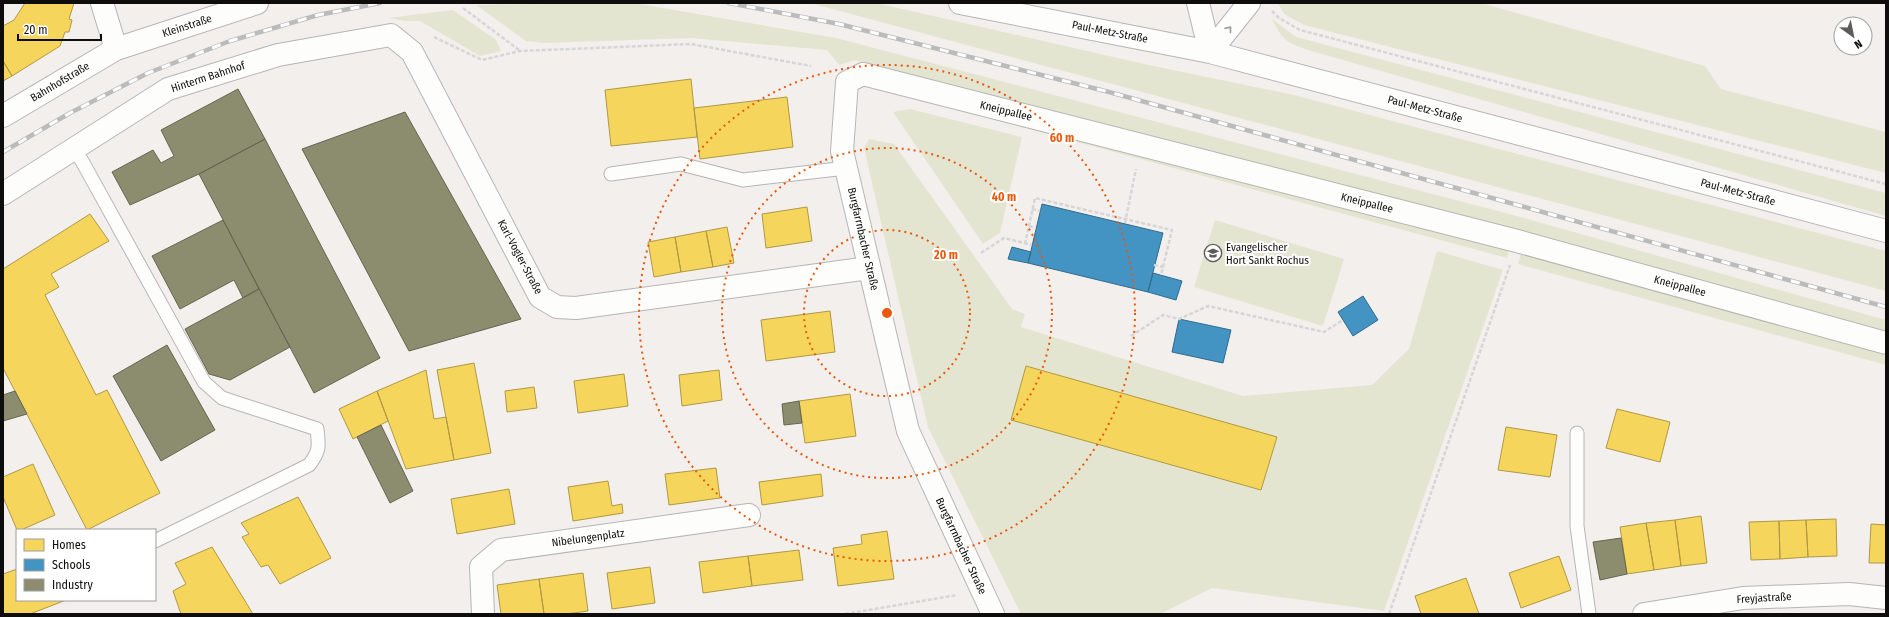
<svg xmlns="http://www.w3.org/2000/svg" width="1889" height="617" font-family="'Fira Sans Condensed',sans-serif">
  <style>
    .green { fill: #e4e5d1 }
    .homes { fill: #f6d55c; stroke: #b09944 }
    .schools { fill: #4393c3; stroke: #336b8c }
    .industry { fill: #8c8c6e; stroke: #666650 }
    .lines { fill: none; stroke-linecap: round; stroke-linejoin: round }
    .service-casing { stroke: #b7b5b3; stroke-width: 15 }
    .minor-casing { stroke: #b7b5b3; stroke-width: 24 }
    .tertiary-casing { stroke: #b7b5b3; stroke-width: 24 }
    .path { stroke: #d7d6d6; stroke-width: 2.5; stroke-dasharray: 4 2; stroke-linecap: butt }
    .service { stroke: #fdfdfc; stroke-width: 13 }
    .minor { stroke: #fdfdfc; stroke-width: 22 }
    .tertiary { stroke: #fdfdfc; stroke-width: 22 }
    .rail-casing { stroke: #bcbbbb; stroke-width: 4.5 }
    .rail { stroke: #fff; stroke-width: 3; stroke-dasharray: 9; stroke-linecap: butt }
    .oneway { stroke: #9d9d9c }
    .ring { fill: none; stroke: #e8590c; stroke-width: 2; stroke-dasharray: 2 4 }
    .labels { text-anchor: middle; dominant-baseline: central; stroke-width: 4; stroke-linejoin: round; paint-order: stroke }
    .street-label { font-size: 11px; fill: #0e0d0b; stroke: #fff }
    .poi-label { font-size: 11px; fill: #0e0d0b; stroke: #fff; text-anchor: start }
    .centre { fill: #e8590c; stroke: #fff; stroke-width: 2 }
    .ring-label { font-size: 12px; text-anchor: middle; font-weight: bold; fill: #e8590c; stroke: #fff; stroke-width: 4; stroke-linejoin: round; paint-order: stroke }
  </style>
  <rect width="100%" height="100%" fill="#f2efec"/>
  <path class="green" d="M634 3 836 38 1513 215 1886 320V335L854 60 839 65 827 50 691 38 544 43 526 41 476 5Z
    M810 3H876L1144 64 1294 95 1886 251V291Z
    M1278 3H1481L1705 66 1721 89 1886 132V173L1304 25 1284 14Z
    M453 10 496 40 501 51 480 56 420 21H405L388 18Z
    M1272 19 1296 37 1886 193V216L1308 50C1286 42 1283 41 1272 19Z
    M903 92 1509 249 1507 258 914 98Z
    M910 109 1022 137 1000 233 983 244 893 112Z
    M869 139 894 144 1012 309 1025 314 1021 327 1243 396 1372 385 1409 349 1437 251 1503 270 1384 611 1212 588 1160 614H1021L928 427 864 148Z
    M1215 220 1344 259 1323 326 1194 287Z
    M1521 253 1886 352V365L1518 264Z"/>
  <path class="homes" d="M25 3H74L69 19 72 20 69 32H65L60 46 12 76 3 61V26L14 20Z
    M3 61 12 76 3 81Z
    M691 79 697 137 611 146 605 90Z
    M787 97 793 147 700 159 694 108Z
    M807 207 812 241 766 248 762 214Z
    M90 214 109 241 51 274 59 287 45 295 96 395 107 390 160 493 87 530 3 368V269Z
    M727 227 734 263 713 267 706 231Z
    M706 231 713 267 681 272 675 237Z
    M675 237 681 272 654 277 648 242Z
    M830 311 835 352 766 361 761 320Z
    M474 363 491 453 454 460 437 370Z
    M1026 366 1277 437 1261 490 1011 420Z
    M426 370 434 419 446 417 454 460 406 469 377 391Z
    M719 370 722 400 682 406 679 375Z
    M624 374 628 406 578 413 574 381Z
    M534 387 537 408 507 412 505 391Z
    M377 391 388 421 353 439 339 409Z
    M850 394 856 436 805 443 799 401Z
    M1617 409 1670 422 1660 462 1606 448Z
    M1506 427 1557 435 1550 477 1498 470Z
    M33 464 55 515 21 530H17L3 497V477Z
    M716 468 720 498 669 505 665 474Z
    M821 474 823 496 762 505 759 482Z
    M608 481 612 506 622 504 623 513 573 521 568 487Z
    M509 489 515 524 457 534 451 499Z
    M298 497 331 558 280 584 268 565 261 567 242 537 249 534 241 523Z
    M1701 516 1707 563 1681 566 1675 520Z
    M1836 519 1837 556 1808 557 1806 520Z
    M1675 520 1681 566 1654 570 1646 523Z
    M1806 520 1808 557 1780 559 1779 521Z
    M1779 521 1780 559 1751 560 1749 522Z
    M1646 523 1654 570 1627 574 1620 527Z
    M1871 524 1886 525V563H1869Z
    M887 531 894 579 838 586 833 548 862 544 861 535Z
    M212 547 253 614H181L173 591 186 584 175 563Z
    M799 550 803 580 752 586 748 556Z
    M748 556 752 586 703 593 699 562Z
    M1559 556 1571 590 1521 608 1509 573Z
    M650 567 655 603 612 609 607 573Z
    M17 569V600H66L30 614H3V574Z
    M583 573 588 611 566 614H544L539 579Z
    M1466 578 1479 614H1421L1415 596Z
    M539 579 544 614H501L497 585Z"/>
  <path class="schools" d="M1042 204 1163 233 1148 292 1028 263Z
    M1012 247 1031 252 1028 263 1008 259Z
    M1153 273 1182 281 1176 300 1148 292Z
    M1363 296 1378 320 1353 336 1338 312Z
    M1179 319 1231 330 1223 363 1172 352Z"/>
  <path class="industry" d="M238 89 265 139 199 174 130 205 112 172 153 150 161 163 174 156 161 130Z
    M405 112 521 319 409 351 302 149Z
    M265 139 380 358 314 393 199 174Z
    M223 220 259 289 243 298 234 280 180 309 152 256Z
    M259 289 290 347 230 380 209 374 185 329Z
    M167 345 215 430 161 461 113 376Z
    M15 391 27 414 3 421V395Z
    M799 401 802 423 784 425 782 404Z
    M381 425 413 491 390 503 357 437Z
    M1621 538 1627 574 1600 580 1593 542Z"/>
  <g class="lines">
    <defs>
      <path id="service" d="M72 148 82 161 204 382 222 398 317 429C319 446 320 451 309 465L155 541
        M611 174 681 164 743 180 846 168
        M1577 433V526L1589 614"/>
      <path id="minor" d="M102 3 116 49
        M3 194 168 89 278 55 391 35 412 52 540 297 557 307 576 308 869 268
        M483 614 481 567 501 550 749 515
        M993 614 908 431 842 151 847 82 863 74 1517 241 1886 343
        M1644 614 1743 598 1849 594 1886 598"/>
      <path id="tertiary" d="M960 3 1210 52 1886 231
        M1198 3 1210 52
        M1210 52 1249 3
        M3 116 116 49 257 3"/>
    </defs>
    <use href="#service" class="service-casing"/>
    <use href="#minor" class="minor-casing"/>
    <use href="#tertiary" class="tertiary-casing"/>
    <path class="path" d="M463 8 519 50
      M1272 11 1279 18 1300 30 1886 184
      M434 37 482 60 520 51 691 44 811 66
      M1032 209 1040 211
      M1125 223 1136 169
      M1029 226 1036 228
      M1025 244 1035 198 1172 230 1161 275
      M981 253 1004 238 1032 245
      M1154 265 1163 267
      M1131 336 1163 315 1179 319 1208 306 1324 332 1343 320
      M845 614 957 595
      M1389 614 1510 265"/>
    <use href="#service" class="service"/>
    <use href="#minor" class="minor"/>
    <use href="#tertiary" class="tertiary"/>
    <defs>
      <path id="rail" d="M729 3 839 24 1109 92 1886 307
        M3 152 70 113 148 73 230 41 318 15 380 3"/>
    </defs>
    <use href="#rail" class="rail-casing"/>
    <use href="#rail" class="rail"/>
  </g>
  <defs><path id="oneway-chevron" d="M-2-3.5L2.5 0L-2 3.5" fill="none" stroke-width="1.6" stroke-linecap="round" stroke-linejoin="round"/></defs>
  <use class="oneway" href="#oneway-chevron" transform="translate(1229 29) rotate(-51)"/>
  <g class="ring">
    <circle cx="887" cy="313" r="83"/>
    <circle cx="887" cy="313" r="165"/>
    <circle cx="887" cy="313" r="248"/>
  </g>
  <defs>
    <symbol id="school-ring" viewBox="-11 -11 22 22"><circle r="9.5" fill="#fff" stroke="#5e5c5a" stroke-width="1.5"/><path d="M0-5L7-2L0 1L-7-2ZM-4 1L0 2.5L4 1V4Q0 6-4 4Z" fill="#5e5c5a"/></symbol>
  </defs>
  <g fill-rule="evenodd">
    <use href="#school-ring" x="1203" y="243" width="20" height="20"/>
  </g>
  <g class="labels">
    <g class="street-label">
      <text transform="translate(187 26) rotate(-18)">Kleinstraße</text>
      <text transform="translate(1110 32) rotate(11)">Paul-Metz-Straße</text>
      <text transform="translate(208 77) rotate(-18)">Hinterm Bahnhof</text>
      <text transform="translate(60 82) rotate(-31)">Bahnhofstraße</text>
      <text transform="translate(1425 109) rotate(15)">Paul-Metz-Straße</text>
      <text transform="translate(1006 111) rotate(14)">Kneippallee</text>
      <text transform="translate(1738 192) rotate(15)">Paul-Metz-Straße</text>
      <text transform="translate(1367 203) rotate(14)">Kneippallee</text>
      <text transform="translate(863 239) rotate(77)">Burgfarrnbacher Straße</text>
      <text transform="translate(520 257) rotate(62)">Karl-Vogler-Straße</text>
      <text transform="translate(1680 286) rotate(15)">Kneippallee</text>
      <text transform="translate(588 538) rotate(-8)">Nibelungenplatz</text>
      <text transform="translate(961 546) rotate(65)">Burgfarrnbacher Straße</text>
      <text transform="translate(1764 598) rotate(-3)">Freyjastraße</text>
    </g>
    <g class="poi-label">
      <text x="1226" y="247">Evangelischer<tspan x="1226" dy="13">Hort Sankt Rochus</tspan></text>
    </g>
  </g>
  <circle cx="887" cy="313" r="6" class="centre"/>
  <g class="ring-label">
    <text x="1062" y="142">60 m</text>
    <text x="1004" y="201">40 m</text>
    <text x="946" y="259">20 m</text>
  </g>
  <rect width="1889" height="617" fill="none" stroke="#0e0d0b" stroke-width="8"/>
  <rect x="16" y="529" width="140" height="72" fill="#ffffff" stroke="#9f9e9d"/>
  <rect x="24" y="539" width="20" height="12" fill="#f6d55c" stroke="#9f9e9d"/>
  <text x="52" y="549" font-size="12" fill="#0e0d0b">Homes</text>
  <rect x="24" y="559" width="20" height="12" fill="#4393c3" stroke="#9f9e9d"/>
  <text x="52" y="569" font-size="12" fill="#0e0d0b">Schools</text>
  <rect x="24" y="579" width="20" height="12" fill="#8c8c6e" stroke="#9f9e9d"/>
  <text x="52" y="589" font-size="12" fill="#0e0d0b">Industry</text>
  <g transform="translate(1853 36) rotate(147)"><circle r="19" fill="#ffffff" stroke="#9f9e9d"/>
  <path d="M0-3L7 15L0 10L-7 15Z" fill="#5e5c5a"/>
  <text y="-6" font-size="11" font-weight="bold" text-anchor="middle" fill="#0e0d0b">N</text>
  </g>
  <path d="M18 34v6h83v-6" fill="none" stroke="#0e0d0b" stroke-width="2"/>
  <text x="24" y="34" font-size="12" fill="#0e0d0b" stroke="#ffffff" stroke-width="3" paint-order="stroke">20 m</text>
</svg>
